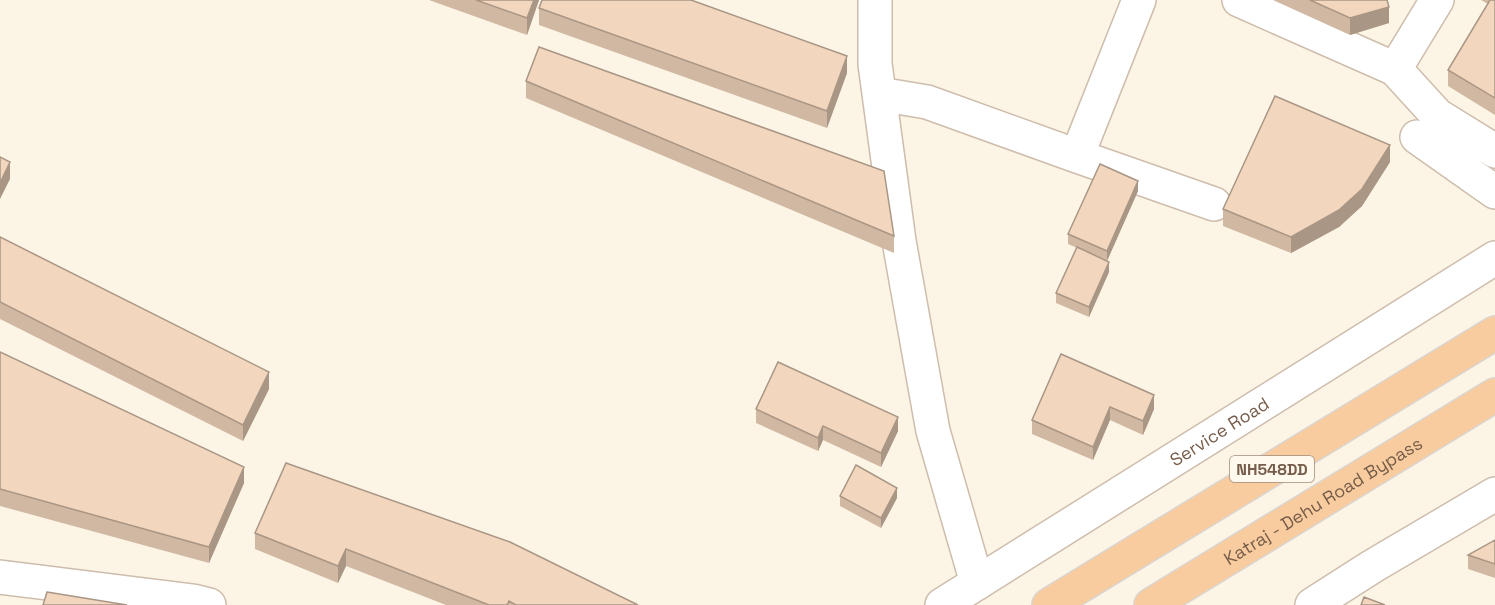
<svg xmlns="http://www.w3.org/2000/svg" width="1495" height="605" font-family="'Space Grotesk',sans-serif">
  <style>
    .lines { fill: none; stroke-linecap: round; stroke-linejoin: round }
    .minor-casing { stroke: #cebdac; stroke-width: 36 }
    .tertiary-casing { stroke: #cebdac; stroke-width: 36 }
    .trunk-casing { stroke: #dbd5d0; stroke-width: 36 }
    .minor { stroke: #fff; stroke-width: 33 }
    .tertiary { stroke: #fff; stroke-width: 33 }
    .trunk { stroke: #f8cc9e; stroke-width: 33 }
    .wall { fill: #d0b8a3 }
    .shaded-wall { fill: #a99685 }
    .building { fill: #f2d6be; stroke: #a99685; stroke-width: 1.5 }
    .labels { text-anchor: middle; dominant-baseline: central; stroke-width: 6; stroke-linejoin: round; paint-order: stroke }
    .shield { fill: #fff9ed; stroke: #9f8c7c; stroke-width: 1.5 }
    .shield-label { font-size: 16px; font-weight: bold; fill: #765d4b }
    .street-label { font-size: 18px; fill: #765d4b; stroke: #fff9ed }
  </style>
  <rect width="100%" height="100%" fill="#fcf5e6"/>
  <g class="lines">
    <defs>
      <path id="minor" d="M875 0V64L899 241 933 431 977 583
        M1139 0 1077 156 1214 204
        M1239 0 1395 69
        M1437 0 1395 69 1437 115 1495 151
        M879 94 927 102 1077 156
        M1417 137 1495 192
        M0 577 193 601 209 605"/>
      <g id="tertiary">
        <path id="s1" d="M942 605 1495 258"/>
        <path d="M1312 605 1373 566 1495 494"/>
      </g>
      <g id="trunk">
        <path d="M1049 605 1495 333"/>
        <path id="s2" d="M1151 605 1495 395"/>
      </g>
    </defs>
    <use href="#minor" class="minor-casing"/>
    <use href="#tertiary" class="tertiary-casing"/>
    <use href="#trunk" class="trunk-casing"/>
    <use href="#minor" class="minor"/>
    <use href="#tertiary" class="tertiary"/>
    <use href="#trunk" class="trunk"/>
  </g>
  <path class="wall" d="M429 0H539L527 35Z
    M1273 0H1387L1389 23 1350 35Z
    M1481 0H1495V115L1448 86V70L1488 4Z
    M539 8 847 73 827 128 539 25Z
    M526 81 894 236V253L526 98Z
    M1390 162 1362 206 1339 227 1291 253 1223 226V209Z
    M1138 191 1107 261 1109 272 1089 317 1056 303V293L1077 248 1068 244V234Z
    M0 237 269 389 243 441 0 319Z
    M0 352 244 483 209 563 0 506Z
    M1061 354 1154 409 1143 435 1110 420 1093 460 1032 434V420Z
    M756 409 898 431 881 467 823 440 818 451 756 423Z
    M286 463 638 605H446L346 566 338 583 255 549V533Z
    M840 496 897 498 881 528 840 506Z
    M1495 540V578L1468 569V555Z"/>
  <path class="shaded-wall" d="M534 0H539L527 35V18Z
    M1389 7V23L1350 35V18Z
    M847 56V73L827 128V111Z
    M1390 145V162L1362 206 1339 227 1291 253V237Z
    M10 162V179L0 199V183Z
    M1138 181V191L1107 261V251Z
    M1109 262V272L1089 317V307Z
    M269 372V389L243 441V425Z
    M1154 395V409L1143 435V421Z
    M1110 407V420L1093 460V447Z
    M898 417V431L881 467V453Z
    M823 426V440L818 451V438Z
    M244 467V483L209 563V547Z
    M897 488V498L881 528V518Z
    M346 549V566L338 583V566Z"/>
  <path class="building" d="M476 0H534L527 18Z
    M542 0H691L847 56 827 111 539 8Z
    M1310 0H1387L1389 7 1350 18Z
    M1490 0H1495V98L1448 70Z
    M539 47 884 171 894 236 526 81Z
    M1275 96 1390 145 1362 189 1339 210 1291 237 1223 209Z
    M0 157 10 162 0 183Z
    M1100 164 1138 181 1107 251 1068 234Z
    M0 237 269 372 243 425 0 302Z
    M1077 247 1109 262 1089 307 1056 293Z
    M0 352 244 467 209 547 0 489Z
    M1061 354 1154 395 1143 421 1110 407 1093 447 1032 420Z
    M778 362 898 417 881 453 823 426 818 438 756 409Z
    M286 463 510 542 638 605H516L509 601 507 605H489L346 549 338 566 255 533Z
    M856 465 897 488 881 518 840 496Z
    M1495 540V564L1468 555Z
    M47 592 127 605H43Z
    M1364 597 1385 605H1361Z"/>
  <g class="labels">
    <rect class="shield" x="1230" y="456" width="84" height="26" rx="4.5"/>
    <g class="shield-label">
      <text x="1272" y="469">NH548DD</text>
    </g>
    <g class="street-label">
      <text stroke="none"><textPath href="#s1" startOffset="327">Service Road</textPath></text>
      <text stroke="none"><textPath href="#s2" startOffset="201">Katraj - Dehu Road Bypass</textPath></text>
    </g>
  </g>
</svg>
